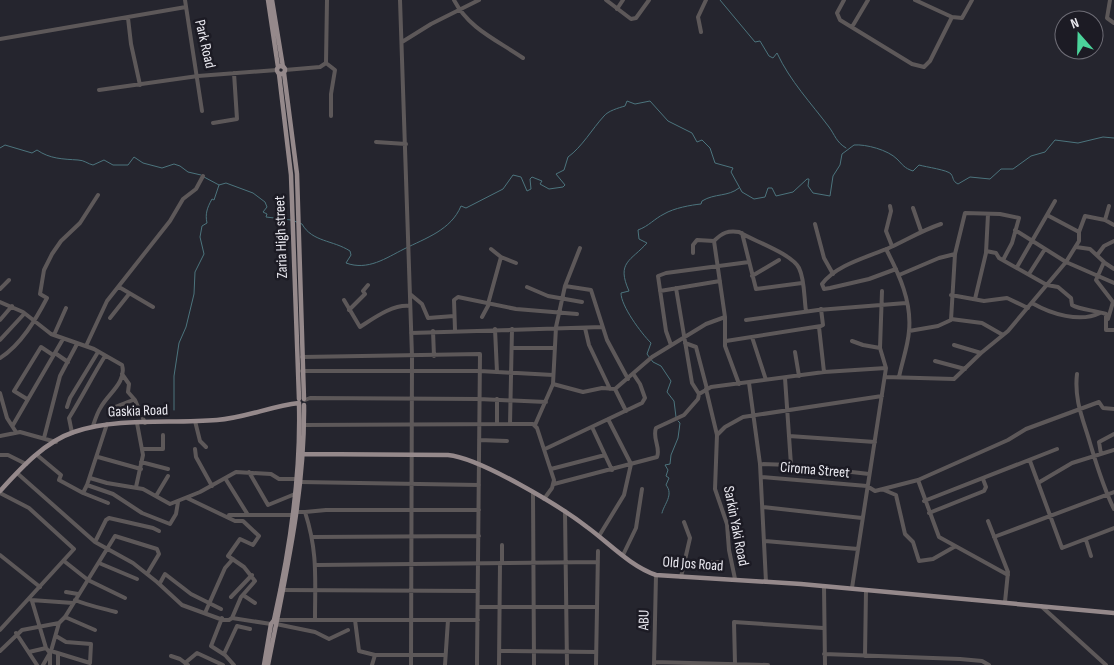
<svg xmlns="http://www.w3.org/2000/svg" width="1114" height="665" font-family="'Sofia Sans Condensed',sans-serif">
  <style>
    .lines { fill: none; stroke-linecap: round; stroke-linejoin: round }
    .stream { stroke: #4c747d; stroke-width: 1 }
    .minor { stroke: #5d5859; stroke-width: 4 }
    .major { stroke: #95898b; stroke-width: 4.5 }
    .labels { text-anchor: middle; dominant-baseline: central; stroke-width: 5; stroke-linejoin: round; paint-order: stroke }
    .street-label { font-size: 15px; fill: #eae9f0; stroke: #1c1b24 }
  </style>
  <rect width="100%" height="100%" fill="#25252e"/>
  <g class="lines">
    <path class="stream" d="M720 0 755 42 760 41 769 56 773 58 777 53C790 81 811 103 829 127 835 135 836 142 846 148
      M0 148 5 145 32 153 37 150C50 159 63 159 78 160 84 160 88 164 93 165L104 160 113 165H128L134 157 143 163 162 168 174 164 180 166 188 172 201 175
      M204 177 219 185 226 183 253 193 265 202 267 207 263 212 267 214 266 217 291 220
      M294 221 302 224C312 242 333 240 350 251L351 255 346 263C368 271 386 258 404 249 426 238 451 230 461 206L466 208 503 189 513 175 521 177 527 191 531 189 530 179 532 177 542 181 540 184 549 189 563 187 565 185 556 174 564 170 568 157C582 147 592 129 604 116 608 111 618 108 625 106L627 101 635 104 650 101 668 121 692 133 697 142 702 140 710 148 715 163 733 168 731 172 742 192 754 199 765 197 768 188H772L776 196 793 192 807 179H809L808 186 813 193 830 196 833 176 840 165 842 154 854 145C866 144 888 150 897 159 903 165 904 168 913 171L919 165C926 167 948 170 951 174 954 178 952 181 958 184L970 177 990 179 1001 169H1013L1031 156 1045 152 1055 140 1078 143 1103 137 1114 138
      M174 410V376L179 343 186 327 194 294 195 272 204 254 200 237 202 226 207 223C205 214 207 208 212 199L214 200 219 185
      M676 417 674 401 667 392 671 381 661 366 653 362 647 354 651 343C641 333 621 306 621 293L629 291C616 262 631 261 647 243L639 239 638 230C649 226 654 219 664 214 674 208 691 205 701 204L702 201C715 193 728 197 739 188
      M662 513C664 504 674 495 666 485L669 478 666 476 668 470 665 465 670 464 671 455 678 438 680 423 678 421"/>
    <path class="minor" d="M185 0 202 111
      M400 0 412 356 411 665
      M454 0C469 29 497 40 523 58
      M606 0 631 19 636 18 649 0
      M844 0 837 13 840 20 912 64 924 67 930 61 952 17 915 0
      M1110 0 1107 18 1114 23
      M617 9 623 0
      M952 17 962 18 972 0
      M128 18 131 44 140 85
      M852 27 868 0
      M701 32 698 17 706 0
      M0 39 186 7
      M402 42 431 24 479 0
      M326 63 335 70 331 94V116
      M285 70 320 67 326 63 327 0
      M99 90 198 76 277 70
      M213 123 237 119 234 73
      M376 142 406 144
      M890 206 891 211 886 231 892 246
      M913 208 921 231
      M1047 215 1079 232
      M1105 220 1109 206
      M815 224 824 258 833 274
      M1015 230 1066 262 1114 283
      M742 233 756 289 802 283
      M714 241 725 317V346L739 384
      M1076 247 1090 249 1104 262 1096 280 1113 302 1108 319
      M491 249 501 257
      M886 249C899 274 912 302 909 331 908 346 902 362 899 377
      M986 251 996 253 999 258 1047 285 1058 287 1071 298 1072 305C1080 310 1095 310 1106 314V330H1114
      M693 253V245L697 240 714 241C722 233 728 230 739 232 754 241 792 254 799 268 805 280 804 299 806 311
      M1098 254 1104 246 1114 241
      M1105 263 1114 269
      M1017 267 1055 201
      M896 269 869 279 830 288 824 289 822 284C837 264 869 257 891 247 908 239 923 230 941 224
      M1029 274 1045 249
      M899 275 939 258 955 254
      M752 276 779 260
      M565 286 591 290 607 340 628 379
      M119 287 153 307
      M527 287 548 296 582 302
      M676 288 692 383 699 394
      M0 289 9 280
      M660 291 720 281
      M410 294 422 304 428 318 454 316
      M951 295 984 301 1007 298 1028 308
      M975 299 986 253 988 214
      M344 300 360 327C374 318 393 304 410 306
      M0 302 23 312 51 334 94 349 122 365C127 382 108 394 101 407 97 413 95 420 93 426
      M1032 303C1051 314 1080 323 1100 313
      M488 304 501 257 516 263
      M349 310 365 294 363 291 368 285
      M482 317 489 304
      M110 318 129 294
      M951 319 982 323 1003 335
      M0 320 12 306
      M746 320 818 310 906 303
      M819 327 824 372
      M585 328 589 345 610 389
      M495 329 497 372
      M455 330 454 300 458 297 516 309 577 314
      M433 331 434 356
      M909 331 938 326 951 320 955 254 965 213 1000 214 1019 218 1012 243 1003 260
      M411 333 602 327
      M54 335 66 308
      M752 337 766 380
      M0 340 24 314
      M726 341 821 326 823 325 821 309
      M852 341 863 345 880 348
      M685 343 696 347 707 389
      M671 345 666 331 658 276 666 273 749 262
      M954 345 981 353
      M86 346 107 301 170 221 183 199 196 189 203 176
      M512 348H555
      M795 352 799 376
      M55 353 68 362
      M302 357 480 354 477 665
      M0 358C21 345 36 319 47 298L40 294 44 270 52 254 61 241 80 223 98 195
      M935 361 965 369
      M302 371H480L553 375
      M122 374 129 384 128 392 135 400 145 423
      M1077 374C1074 400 1083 419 1090 443 1097 466 1103 487 1114 509
      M885 377 954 379 981 353 1008 331 1066 262 1079 241V232L1085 216 1105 220 1114 225
      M785 378 791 465
      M749 383 760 464 766 582
      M553 384 583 392 602 388 615 389 652 357 706 324 725 317
      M615 389 626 411
      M706 389 717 435 715 489 727 524 729 550 735 579
      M0 393 7 418 16 432
      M27 399 14 391 41 347 53 355
      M497 399V424
      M305 400 310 398 479 399 546 402
      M67 407 70 398 98 352
      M115 407 133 400
      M195 421 200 441 206 447
      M107 424 87 485 113 494 142 513 170 524 176 514 178 502
      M510 424 512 329
      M13 425 63 339
      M304 425 533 424 537 428 554 480 552 488 544 499
      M535 425 553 384 556 327 565 286 580 248
      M592 427 612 470
      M72 433 69 418C82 397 92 377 105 356
      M717 435 725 427 743 417 882 396
      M0 436 20 432 56 442
      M789 436 875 442
      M44 438 60 376 77 344
      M479 440 507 441
      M142 449H163V435
      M195 449 196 457 212 486
      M545 449 642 403 645 398 640 384 634 375
      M1101 454 1099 442 1114 434
      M0 455H8L26 464
      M37 455 61 475 59 480 83 493
      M98 457 141 469
      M1030 461 1062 548 1114 528
      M141 462 168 469
      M760 464 791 465 869 474
      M551 469 605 455
      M249 472 268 505 295 494
      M17 473 95 542 133 563 157 582 182 605 223 620H229L232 618 271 624
      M761 477 867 486 875 491 918 480 1008 440 1026 429 1099 402 1103 408 1114 409
      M90 478 107 483 143 489 170 504 200 492 236 472 271 474 279 479H297
      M225 478 248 515
      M918 480 939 537 1008 575
      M300 482 479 485
      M1038 483 1072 463 1114 450
      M554 484 657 457C661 448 652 438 656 428L684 415 698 399 699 394 711 387 824 372 886 368
      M87 485 83 493 108 503
      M136 487 143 455 137 423
      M884 490 896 495 905 534 913 542 919 561 933 559 954 547
      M0 493 29 508 74 549 0 630
      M533 493 534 665
      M156 496 168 476
      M187 498 235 521H243L259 536 253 545 240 539 228 556 244 567 255 581 241 597 232 618
      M924 501 1057 449
      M763 507 862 518
      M565 511 567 665
      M298 512H305C318 552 315 579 315 620
      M305 512 326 510H479
      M929 513 984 491 986 487 983 479
      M229 515H293
      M988 521 1008 572 1005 602
      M599 536 624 495 631 464 608 419
      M313 537 479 536
      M994 537 1114 492
      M1086 540 1091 556
      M765 541 858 549
      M95 542 106 520 109 518 153 528 159 531
      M0 555 40 587
      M623 555 636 528 642 489
      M64 561 88 580 125 598
      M683 562H722
      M99 563 137 579
      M502 563V545
      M317 565 598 562
      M681 577 690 538 684 522
      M160 583 165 574 191 594 221 609
      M824 586 825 665
      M852 588 886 368 880 348 882 291
      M280 590 478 591
      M66 592 78 594
      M243 595 255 603
      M231 597 252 575
      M31 600 73 603
      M75 600C89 606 102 608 116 612
      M32 601 46 648 50 653V665
      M1041 606 1106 665
      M478 607H597
      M205 613 225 568 233 559
      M65 617 95 630
      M222 618 211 646 225 655 234 665
      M277 620H478
      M355 620 359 651 375 655H445
      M276 624 315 632 329 639 348 630
      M16 633 37 665
      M0 651 22 630 59 623
      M51 651 90 663 91 644 66 642 56 636
      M500 651 596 652
      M29 652 46 648
      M58 654V665
      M224 654 237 626 250 629
      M824 654 960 659 982 661 989 665
      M171 656 180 659 188 665
      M865 656 866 590
      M654 662 768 665
      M185 663 197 653 223 665
      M735 664 734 622 823 628
      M43 665 51 651 59 623 65 617 115 536 157 549 159 554 147 574
      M372 665 375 655
      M445 665 448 620
      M499 665 500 563
      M596 665 598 551
      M654 665 656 575"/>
    <path class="major" d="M268 0 278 67
      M272 0 283 67
      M277 70a4 4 0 1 1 8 0a4 4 0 1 1-8 0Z
      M284 73 297 174 304 399
      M279 74 291 175 299 399
      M303 454 448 455C480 458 560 506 587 527 609 543 630 566 656 575L801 584 1114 613
      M0 491C20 469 44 442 74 432 120 417 169 424 217 420 245 418 271 406 299 403
      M264 665 271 624 274 620C290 549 301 477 299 404
      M268 665C285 578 305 494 304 405"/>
  </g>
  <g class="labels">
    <g class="street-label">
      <text transform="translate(205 44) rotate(77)">Park Road</text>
      <text transform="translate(281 237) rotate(-92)">Zaria High street</text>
      <text transform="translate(138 411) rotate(-2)">Gaskia Road</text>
      <text transform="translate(815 470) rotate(5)">Ciroma Street</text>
      <text transform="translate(736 526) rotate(79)">Sarkin Yaki Road</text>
      <text transform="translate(693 564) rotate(4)">Old Jos Road</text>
      <text transform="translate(644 620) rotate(-89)">ABU</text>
    </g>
  </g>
  <g transform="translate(1079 35) rotate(340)"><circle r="24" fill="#1c1b24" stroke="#6e6d76"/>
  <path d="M0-4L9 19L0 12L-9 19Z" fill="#4bd49b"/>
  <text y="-8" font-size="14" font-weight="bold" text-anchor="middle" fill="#eae9f0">N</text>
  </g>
</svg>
